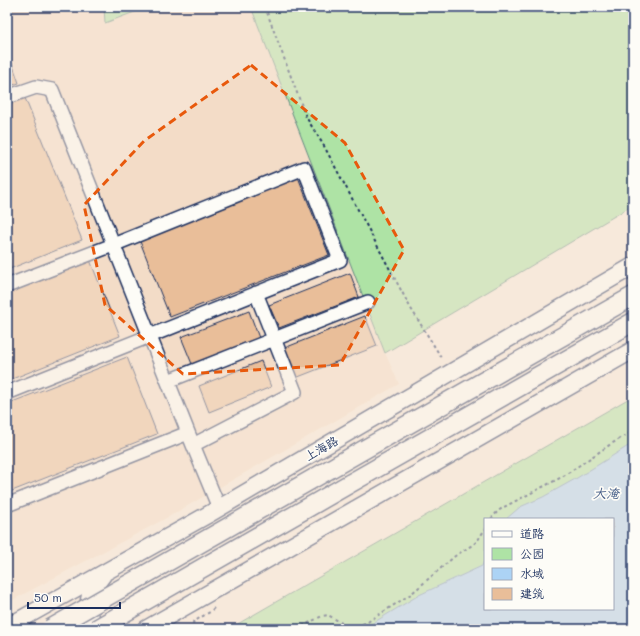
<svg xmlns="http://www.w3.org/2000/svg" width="640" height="636" font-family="Mali,'LXGW WenKai TC',sans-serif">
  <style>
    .built { fill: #f3dcc7 }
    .green { fill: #aee3a5; stroke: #648982; fill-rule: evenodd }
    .water { fill: #acd3f5; stroke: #7291b9 }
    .building { fill: #e9be99; stroke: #1b2f5e }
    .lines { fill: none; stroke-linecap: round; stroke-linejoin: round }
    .minor-casing { stroke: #1b2f5e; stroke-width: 16 }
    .major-casing { stroke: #1b2f5e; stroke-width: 19 }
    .highway-casing { stroke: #1b2f5e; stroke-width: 21 }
    .path { stroke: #1b2f5e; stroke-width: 2; stroke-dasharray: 3 3; stroke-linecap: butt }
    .minor { stroke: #fdfcf7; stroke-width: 13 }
    .major { stroke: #fdfcf7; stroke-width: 16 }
    .highway { stroke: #fdfcf7; stroke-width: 18 }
    .highway-bridge-casing { stroke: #1b2f5e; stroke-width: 21; stroke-linecap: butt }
    .highway-bridge { stroke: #fdfcf7; stroke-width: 18 }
    .marked { fill: none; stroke: #e8590c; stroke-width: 3; stroke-dasharray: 8 5; stroke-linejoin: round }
    .labels { text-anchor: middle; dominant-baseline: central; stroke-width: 3.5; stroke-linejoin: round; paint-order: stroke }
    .street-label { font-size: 12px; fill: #1b2f5e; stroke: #fdfcf7 }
    .water-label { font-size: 13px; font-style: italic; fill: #3f5884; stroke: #fdfcf7 }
  </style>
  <rect width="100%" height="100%" fill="#f7e9db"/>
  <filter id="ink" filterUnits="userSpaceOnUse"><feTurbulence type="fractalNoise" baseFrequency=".025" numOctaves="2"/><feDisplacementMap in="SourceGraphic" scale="8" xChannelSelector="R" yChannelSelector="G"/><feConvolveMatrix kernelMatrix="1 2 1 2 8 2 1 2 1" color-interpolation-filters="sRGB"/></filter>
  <g filter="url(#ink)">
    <path class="built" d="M7 7H104L105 23 148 7H251L385 353 399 384 170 516 7 603Z"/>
    <path class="green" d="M104 7H148L105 23Z
      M251 7H633V205L385 353Z
      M633 396V629H229ZM485 519H613V609H485Z"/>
    <path class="water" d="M633 443V629H363L419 595 482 566 485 558V609H613V519H506L520 507 543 497 577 478Z"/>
    <path class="building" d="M12 63 19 83 7 87V65Z
      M25 98 82 240 7 270V105Z
      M298 177 329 255 170 317 139 239Z
      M90 260 120 336 7 381V292Z
      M350 273 359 297 279 328 269 305Z
      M249 311 259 338 192 364 181 337Z
      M365 316 377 346 293 379 282 349Z
      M127 357 157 434 7 493V404Z
      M261 361 271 387 209 412 199 386Z"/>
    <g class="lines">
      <defs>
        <path id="minor" d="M7 97 36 87 52 90 193 445 219 508
          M7 286 113 245 304 168 340 260 7 393
          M168 381 368 302
          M193 445 295 392 256 293
          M7 505 188 433"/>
        <path id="major" d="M7 627 209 514 633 266
          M101 629 97 627 91 620 89 600 91 591 103 575
          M146 629 633 350"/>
        <path id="highway" d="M337 465 633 296
          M349 484 633 322"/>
      </defs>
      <use href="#minor" class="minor-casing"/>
      <use href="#major" class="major-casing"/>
      <use href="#highway" class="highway-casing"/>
      <path class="path" d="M265 7 306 117 324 146 410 307 441 357
        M491 519 498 511 504 507 562 477 611 444 633 431
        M196 629 193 622 210 612 215 607
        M297 629 322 616 328 615 347 626 352 627 366 623 411 594 455 556 474 544 478 540 485 529"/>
      <use href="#minor" class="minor"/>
      <use href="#major" class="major"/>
      <use href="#highway" class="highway"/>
      <defs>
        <path id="highway-bridge" d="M50 629 337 465
          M96 629 349 484"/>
      </defs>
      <use href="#highway-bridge" class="highway-bridge-casing"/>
      <use href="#highway-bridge" class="highway-bridge"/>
    </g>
  </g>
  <path d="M0 0H640V636H0ZM251 65 345 143 404 250 340 365 183 374 105 305 84 205 144 141Z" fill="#f7e9db" fill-opacity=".55" fill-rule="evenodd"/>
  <path class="marked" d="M251 65 345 143 404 250 340 365 183 374 105 305 84 205 144 141Z"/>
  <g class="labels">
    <g class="street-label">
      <text transform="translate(321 448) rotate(-30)">上海路</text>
    </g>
    <g class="water-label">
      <text x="606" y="492">大淹</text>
    </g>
  </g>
  <rect width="640" height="636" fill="none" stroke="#fdfcf7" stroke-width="24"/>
  <rect x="12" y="12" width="616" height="612" fill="none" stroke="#1b2f5e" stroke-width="1.5" filter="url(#ink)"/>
  <rect x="484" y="518" width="130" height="92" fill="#fdfcf7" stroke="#a3aaba"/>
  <rect x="492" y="531" width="20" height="6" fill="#fdfcf7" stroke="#a3aaba"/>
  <text x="520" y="538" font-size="12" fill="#1b2f5e">道路</text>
  <rect x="492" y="548" width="20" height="12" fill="#aee3a5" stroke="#a3aaba"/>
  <text x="520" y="558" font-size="12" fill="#1b2f5e">公园</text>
  <rect x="492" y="568" width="20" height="12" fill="#acd3f5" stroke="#a3aaba"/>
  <text x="520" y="578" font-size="12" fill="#1b2f5e">水域</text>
  <rect x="492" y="588" width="20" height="12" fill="#e9be99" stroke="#a3aaba"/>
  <text x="520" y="598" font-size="12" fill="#1b2f5e">建筑</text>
  <path d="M28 602v6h92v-6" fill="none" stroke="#1b2f5e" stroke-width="2"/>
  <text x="34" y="602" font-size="12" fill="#1b2f5e" stroke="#fdfcf7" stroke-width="3" paint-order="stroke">50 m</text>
</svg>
